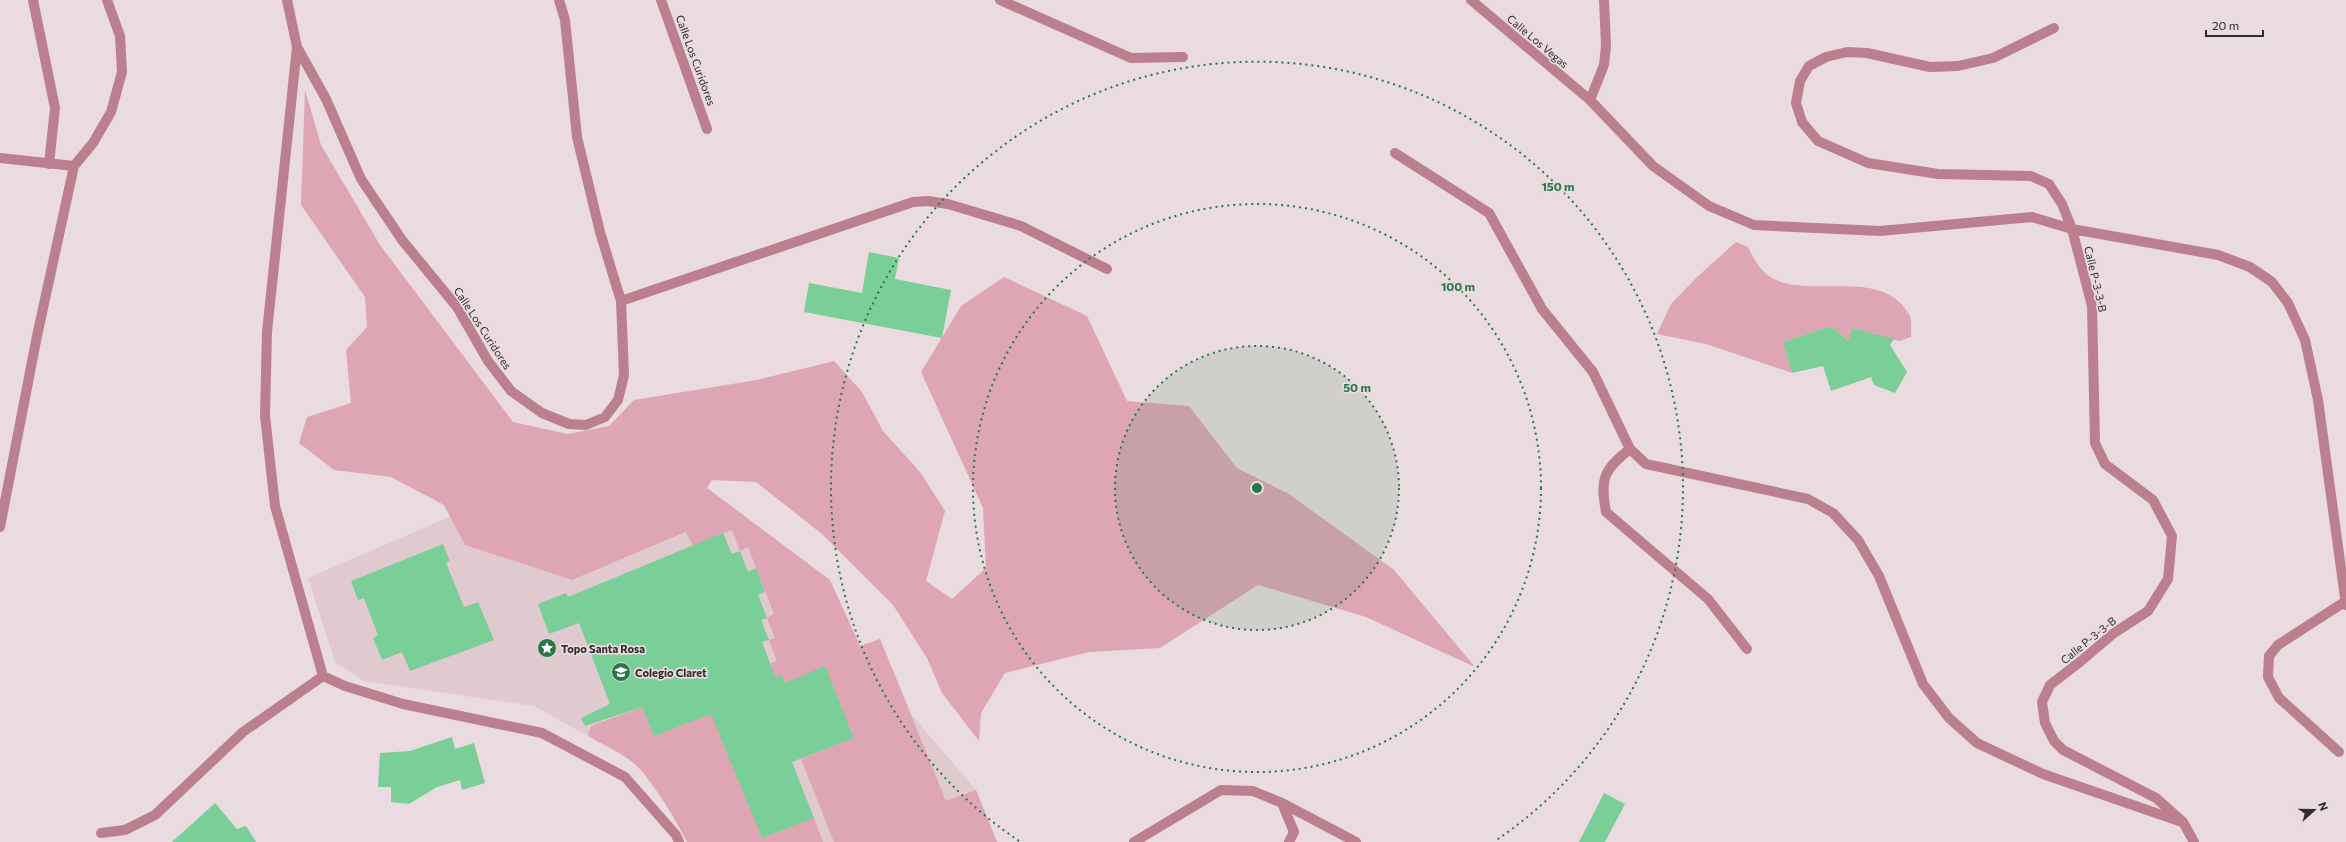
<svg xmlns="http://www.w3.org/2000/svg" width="2346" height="842" font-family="Commissioner,sans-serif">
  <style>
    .built { fill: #e0cacf }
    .green { fill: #dea5b4 }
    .building { fill: #7ace97 }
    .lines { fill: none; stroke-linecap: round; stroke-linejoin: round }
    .street { stroke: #bc7f90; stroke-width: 10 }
    .ring { fill: none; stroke: #267849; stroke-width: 2; stroke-dasharray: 2 4 }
    .labels { text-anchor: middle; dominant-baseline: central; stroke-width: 3.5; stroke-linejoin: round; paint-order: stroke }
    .street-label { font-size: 11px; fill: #302b2c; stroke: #e9dbdf }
    .poi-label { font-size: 11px; font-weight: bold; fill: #302b2c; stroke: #e9dbdf; text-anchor: start }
    .centre { fill: #267849; stroke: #e9dbdf; stroke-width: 2 }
    .ring-label { font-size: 12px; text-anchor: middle; font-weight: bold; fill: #267849; stroke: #e9dbdf; stroke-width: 3.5; stroke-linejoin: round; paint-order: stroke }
  </style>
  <rect width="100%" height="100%" fill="#e9dbdf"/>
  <path class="built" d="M707 488 830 580 860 646 880 639 912 715 976 790 997 842H687L678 823 642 771 631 760 534 706 364 681 335 662 308 578 451 516 465 545 572 580 687 532Z"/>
  <path class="green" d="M305 90 321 145 380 245 513 422 568 434 609 426 634 400 757 380 834 361 862 392 883 431 920 472 945 511 926 581 952 599 986 568 983 508 921 372 961 306 1004 277 1087 316 1127 401 1189 406 1237 468 1289 494 1394 570 1475 667 1366 617 1258 585 1160 648 1089 652 1005 673 981 713 979 741 942 693 927 658 893 605 822 534 756 482 712 480 707 488 830 580 860 646 880 639 946 801 976 790 997 842H834L801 759 854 738 825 667 785 683 782 675 766 679 761 667 777 661 769 640 775 638 767 618 774 614 748 547 740 551 732 530 693 546 686 532 572 580 465 545 444 505 391 477 334 470 299 443 307 417 351 403 346 350 367 327 365 297 301 205Z
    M1736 242 1748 247C1754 259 1761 273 1774 279 1815 299 1883 266 1910 316 1912 321 1911 331 1911 337L1899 341 1854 328 1848 341 1831 326 1783 342 1792 373 1706 344 1657 334 1671 304 1696 278Z
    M642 707 654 736 720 710V734L762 838 814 818 823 842H687C675 819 651 776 631 761 618 751 602 744 588 736L591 726Z"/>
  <path class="building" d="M869 252 899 258 895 279 951 290 942 338 804 312 809 283 862 293Z
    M1831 326 1848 341 1853 328 1894 339 1890 345 1907 372 1895 393 1874 385 1871 377 1831 391 1823 366 1792 373 1783 342Z
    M723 533 732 554 740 551 748 572 756 568 765 592 758 595 767 618 761 620 769 640 762 642 775 677 782 675 785 683 825 666 854 738 792 762 814 818 762 838 711 714 654 736 642 707 585 726 581 718 610 704 579 623 549 634 538 604 566 593 568 597Z
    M443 544 450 561 446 563 464 607 478 602 494 640 410 671 402 652 382 660 373 638 378 635 364 598 358 600 351 581Z
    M452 737 455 749 474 743 485 783 462 790 460 780 437 787 409 804 391 802V787H378L380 753 410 751Z
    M1604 793 1625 804 1605 842H1579Z
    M215 803 237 829 246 826 256 842H172Z"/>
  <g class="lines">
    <path class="street" d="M33 0 55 108 49 164
      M287 0 297 47 326 99 361 179 402 240 457 307 488 361 511 391 542 413 569 424 586 425 605 417 618 400 624 375 621 301 600 232 577 137 565 20 559 0
      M661 0 707 129
      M1000 0 1131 58 1183 57
      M1471 0 1590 100 1653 166 1709 206 1754 225 1880 231 2032 217 2072 229 2218 255 2250 267 2272 282 2288 303 2305 340 2318 400 2346 605
      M2054 28 1993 58 1958 66 1930 67 1867 53 1847 52 1826 57 1809 66 1800 81 1796 103 1802 122 1818 141 1868 163 1938 174 2031 176 2049 184 2062 204 2072 229 2092 306 2095 443 2105 464 2153 500 2172 536 2168 579 2148 611 2114 633 2081 661 2050 685 2042 702 2045 723 2054 741 2063 750 2156 798 2183 822 2194 842
      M297 47 267 332 265 416 275 506 323 676 345 686 403 704 542 733 625 777 676 835 679 842
      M1590 100 1604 65 1606 46 1604 0
      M1395 153 1489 213 1542 309 1593 372 1630 449 1646 464 1808 499 1833 513 1858 540 1879 576 1923 684 1949 718 1977 743 2043 774 2179 821
      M0 158 74 166
      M621 301 913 202 928 201 948 204 1021 226 1107 269
      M1630 449C1603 470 1600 479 1606 512L1708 599 1747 649
      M0 527 37 336 74 166 93 143 111 112 122 72 120 36 107 0
      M2339 752 2279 698 2268 677 2269 656 2278 645 2346 601
      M1282 803 1294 832 1289 842
      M101 833 125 830 155 815 243 732 323 676
      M1134 842 1221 790 1253 791 1282 803 1356 842"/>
  </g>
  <circle cx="1257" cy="488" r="142" fill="#267849" fill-opacity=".12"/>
  <g class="ring">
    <circle cx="1257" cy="488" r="142"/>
    <circle cx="1257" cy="488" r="284"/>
    <path d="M1019 841A426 426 0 1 1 1495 841"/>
  </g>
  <defs>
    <symbol id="sight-disc" viewBox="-11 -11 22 22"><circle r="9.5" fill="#267849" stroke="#e9dbdf"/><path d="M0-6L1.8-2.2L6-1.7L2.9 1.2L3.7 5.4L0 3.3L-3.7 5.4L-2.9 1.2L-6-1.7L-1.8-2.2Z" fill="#fff"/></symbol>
    <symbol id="school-disc" viewBox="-11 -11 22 22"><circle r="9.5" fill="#267849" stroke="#e9dbdf"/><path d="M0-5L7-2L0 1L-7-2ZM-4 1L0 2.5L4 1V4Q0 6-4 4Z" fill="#fff"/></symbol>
  </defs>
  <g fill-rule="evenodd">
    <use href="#sight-disc" x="536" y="637" width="22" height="22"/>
    <use href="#school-disc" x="610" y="661" width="22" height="22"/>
  </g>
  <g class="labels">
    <g class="street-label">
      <text transform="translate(1538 41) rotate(40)">Calle Los Vegas</text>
      <text transform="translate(696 60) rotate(70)">Calle Los Curidores</text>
      <text transform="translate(2096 279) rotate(77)">Calle P-3-3-B</text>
      <text transform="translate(483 328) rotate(57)">Calle Los Curidores</text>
      <text transform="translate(2088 640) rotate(-39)">Calle P-3-3-B</text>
    </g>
    <g class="poi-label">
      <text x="561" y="648">Topo Santa Rosa</text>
      <text x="635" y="672">Colegio Claret</text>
    </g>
  </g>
  <circle cx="1257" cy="488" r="6" class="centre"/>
  <g class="ring-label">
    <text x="1558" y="191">150 m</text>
    <text x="1458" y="291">100 m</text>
    <text x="1357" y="392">50 m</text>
  </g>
  <g transform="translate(2314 810) rotate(69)" stroke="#e9dbdf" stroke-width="3" paint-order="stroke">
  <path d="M0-3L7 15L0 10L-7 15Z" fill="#302b2c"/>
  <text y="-6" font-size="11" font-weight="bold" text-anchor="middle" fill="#302b2c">N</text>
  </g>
  <path d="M2206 30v6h57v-6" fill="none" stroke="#302b2c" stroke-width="2"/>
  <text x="2212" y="30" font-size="12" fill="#302b2c" stroke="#e9dbdf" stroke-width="3" paint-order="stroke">20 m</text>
</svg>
